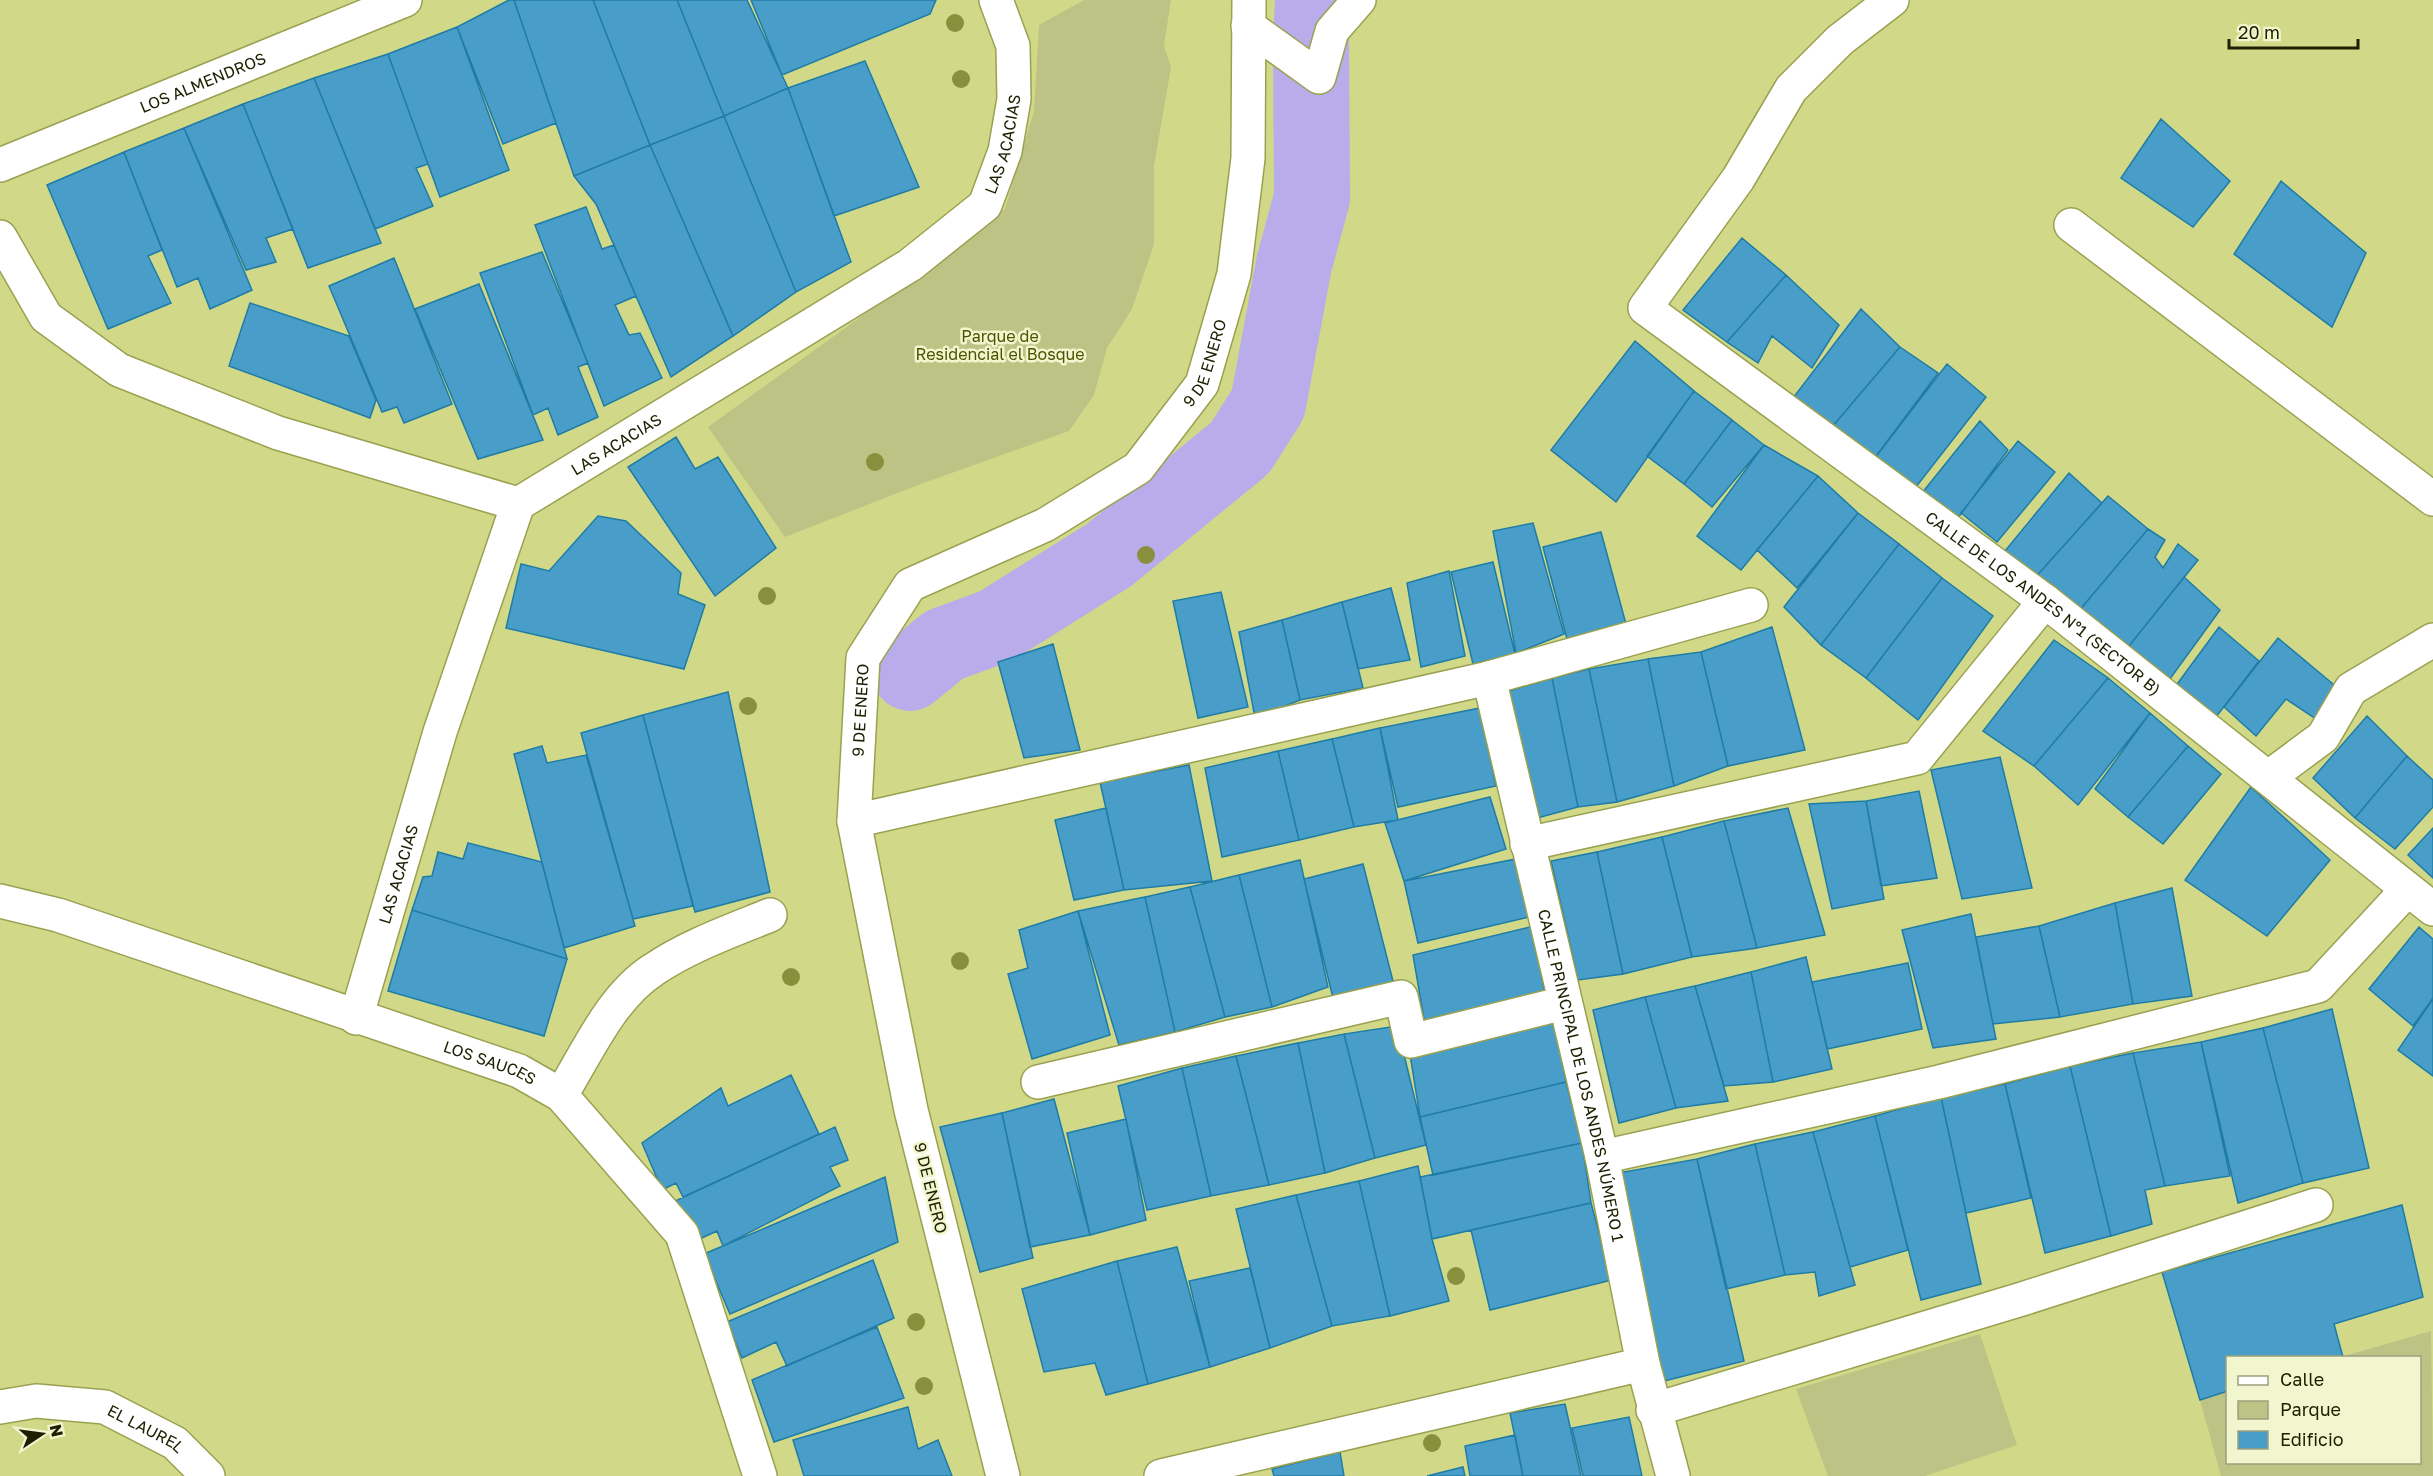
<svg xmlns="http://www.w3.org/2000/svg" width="2433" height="1476" font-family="'Golos Text',sans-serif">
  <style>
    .green { fill: #bcc384 }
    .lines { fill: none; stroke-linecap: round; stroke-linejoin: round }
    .river { stroke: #b8aceb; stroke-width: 76 }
    .building { fill: #489ec8; stroke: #1f7ca5; stroke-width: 1.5 }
    .minor-casing { stroke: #9aa151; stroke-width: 36 }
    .minor { stroke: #fff; stroke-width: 33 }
    .tree { fill: #898f3d }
    .labels { text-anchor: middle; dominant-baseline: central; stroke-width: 5; stroke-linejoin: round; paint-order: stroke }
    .street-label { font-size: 16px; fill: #1d1f00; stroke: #f1f6ce }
    .park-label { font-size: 16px; fill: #4e5200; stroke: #f1f6ce }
  </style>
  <rect width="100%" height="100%" fill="#d1d988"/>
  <path class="green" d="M1084 0H1171L1164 46 1171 67 1154 166V244L1132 309 1107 348 1094 395 1069 431 918 485 785 537 708 427 952 251 1005 209 1034 111 1039 25Z
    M2431 1331 2433 1476H2221L2200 1400 2227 1391 2228 1462H2420V1358L2341 1357Z
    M1980 1334 2017 1445 1925 1476H1828L1796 1389Z"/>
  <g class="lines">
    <path class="river" d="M910 673 944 645 996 626 1109 555 1240 448 1268 404 1294 264 1312 198 1311 40 1313 0"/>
  </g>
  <path class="building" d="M509 0H514L556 123 503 144 457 27Z
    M514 0H593L650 145 574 176Z
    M593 0H677L724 116 650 145Z
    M677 0H747L788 88 724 116Z
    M751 0H936L930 14 782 75Z
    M457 27 509 170 440 197 388 54Z
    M388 54 428 164 416 168 433 206 375 229 314 78Z
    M865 61 919 187 834 216 788 88Z
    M314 78 381 243 308 268 243 104Z
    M788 88 851 262 796 292 724 116Z
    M243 104 293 229 266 238 276 262 246 270 184 128Z
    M724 116 796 292 733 336 650 145Z
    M2161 119 2230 181 2193 227 2121 178Z
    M184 128 252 290 210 309 198 278 177 287 124 152Z
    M650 145 733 336 671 377 596 204 574 176Z
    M124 152 162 250 148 256 171 303 108 329 47 185Z
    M2281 181 2366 253 2332 327 2234 254Z
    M586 207 602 249 614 245 636 296 615 305 629 335 640 333 662 378 604 406 535 225Z
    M1742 238 1786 275 1727 342 1683 310Z
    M542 252 588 363 578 367 598 417 558 435 548 408 533 415 480 273Z
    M394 258 452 404 404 423 397 407 382 412 329 286Z
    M1786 275 1839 325 1812 368 1772 336 1758 363 1727 342Z
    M479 284 543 440 478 459 415 309Z
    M250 303 349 336 376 400 370 418 229 366Z
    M1861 309 1900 347 1832 427 1793 398Z
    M1635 341 1694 391 1616 502 1551 450Z
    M1900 347 1938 373 1871 463 1832 427Z
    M1947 364 1986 397 1912 492 1871 463Z
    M1694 391 1732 420 1684 484 1647 456Z
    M1732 420 1764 445 1712 507 1684 484Z
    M1980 421 2008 450 1955 522 1922 493Z
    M676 437 695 469 718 457 776 548 715 596 628 467Z
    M2018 441 2055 472 1997 542 1961 513Z
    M1764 445 1818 476 1741 570 1697 536Z
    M2069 473 2102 503 2033 580 2000 557Z
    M1818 476 1858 513 1797 588 1757 550Z
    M2108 496 2148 529 2078 612 2033 580Z
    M1858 513 1899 544 1821 645 1784 607Z
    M598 516 626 521 681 573 678 594 705 605 684 669 506 628 521 564 549 571Z
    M1533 523 1564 634 1516 653 1493 531Z
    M2148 529 2165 540 2155 557 2163 568 2178 544 2198 560 2125 651 2078 612Z
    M1601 532 1626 624 1567 639 1543 547Z
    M1899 544 1942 578 1866 678 1821 645Z
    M1493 562 1515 654 1473 664 1451 572Z
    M1449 571 1465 656 1421 667 1407 583Z
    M2184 577 2220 610 2167 683 2125 651Z
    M1942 578 1993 616 1918 720 1866 678Z
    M1391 588 1410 660 1358 669 1342 602Z
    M1221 592 1248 707 1198 718 1173 601Z
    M1342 602 1363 688 1300 700 1282 620Z
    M1282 620 1300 700 1255 718 1239 632Z
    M1772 627 1805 750 1728 766 1701 652Z
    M2219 627 2259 661 2213 721 2175 687Z
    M2278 638 2339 689 2316 719 2286 699 2256 736 2224 707Z
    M2054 640 2108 678 2034 766 1983 731Z
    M1053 644 1080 750 1024 758 998 662Z
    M1701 652 1728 766 1674 786 1648 659Z
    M1648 659 1674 786 1617 802 1589 669Z
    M1589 669 1617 802 1578 807 1552 678Z
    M1552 678 1578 807 1537 818 1509 691Z
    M2108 678 2150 713 2078 805 2034 766Z
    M728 692 770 892 695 912 643 715Z
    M1480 708 1496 786 1398 807 1380 728Z
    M2150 713 2188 746 2128 817 2095 789Z
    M643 715 693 906 633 919 581 733Z
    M2367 716 2407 756 2355 818 2313 778Z
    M1380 728 1398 820 1354 827 1332 739Z
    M1332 739 1354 827 1299 840 1278 751Z
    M542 746 547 763 586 755 635 926 564 948 514 754Z
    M2188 746 2221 774 2163 844 2128 817Z
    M1278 751 1299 840 1222 857 1205 768Z
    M2407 756 2433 780V807L2395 849 2355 818Z
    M2000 757 2032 888 1962 899 1931 770Z
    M1189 765 1212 881 1124 890 1100 782Z
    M2251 787 2330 860 2267 936 2185 880Z
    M1919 791 1937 878 1881 886 1866 801Z
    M1490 797 1506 849 1404 881 1385 823Z
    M1866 801 1884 899 1832 909 1809 804Z
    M1106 808 1124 890 1074 900 1055 820Z
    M1788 808 1825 935 1757 948 1724 821Z
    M1724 821 1757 948 1692 957 1662 837Z
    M2433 828V878L2408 855Z
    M1662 837 1692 957 1623 974 1597 852Z
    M468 843 542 862 567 959 412 910 423 877 432 876 438 852 463 859Z
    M1597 852 1623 974 1578 980 1551 861Z
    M1516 859 1529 917 1418 943 1404 881Z
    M1300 860 1328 987 1272 1007 1239 875Z
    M1363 864 1394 985 1333 998 1304 879Z
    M1239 875 1272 1007 1225 1017 1190 887Z
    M1190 887 1225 1017 1175 1032 1145 897Z
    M2172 888 2192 996 2133 1004 2115 903Z
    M1145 897 1175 1032 1119 1045 1078 911Z
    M2115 903 2133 1004 2060 1017 2039 926Z
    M412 910 567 959 544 1036 388 991Z
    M1078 911 1110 1035 1032 1059 1008 974 1028 968 1019 930Z
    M1971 914 1996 1039 1933 1048 1902 930Z
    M1534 926 1545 996 1425 1025 1413 955Z
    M2039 926 2060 1017 1993 1024 1976 937Z
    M2419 927 2433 939V998L2413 1026 2369 989Z
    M1806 957 1832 1069 1773 1082 1751 972Z
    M1908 963 1922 1029 1827 1049 1812 982Z
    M1751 972 1773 1082 1724 1086 1695 986Z
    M1695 986 1728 1101 1676 1108 1645 997Z
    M1645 997 1676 1108 1619 1123 1593 1010Z
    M2433 999V1076L2398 1050Z
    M2332 1009 2369 1168 2303 1183 2263 1028Z
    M1554 1015 1566 1082 1420 1117 1410 1054Z
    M1397 1026 1426 1145 1375 1158 1344 1034Z
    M2263 1028 2303 1183 2238 1203 2201 1042Z
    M1344 1034 1375 1158 1325 1173 1298 1043Z
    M2201 1042 2230 1176 2165 1186 2133 1053Z
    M1298 1043 1325 1173 1269 1185 1236 1056Z
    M2133 1053 2165 1186 2145 1190 2152 1224 2111 1236 2070 1066Z
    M1236 1056 1269 1185 1211 1196 1182 1068Z
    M2070 1066 2111 1236 2045 1253 2005 1084Z
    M1182 1068 1211 1196 1147 1210 1118 1086Z
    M791 1075 819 1134 683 1197 676 1183 662 1190 642 1143 721 1088 728 1106Z
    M1566 1082 1582 1143 1433 1175 1420 1117Z
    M2005 1084 2031 1198 1966 1213 1941 1097Z
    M1941 1097 1981 1284 1921 1300 1875 1116Z
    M1054 1099 1090 1235 1030 1247 1002 1113Z
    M1002 1113 1033 1258 980 1272 940 1127Z
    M1875 1116 1908 1250 1850 1267 1813 1132Z
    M1126 1119 1146 1220 1090 1235 1067 1133Z
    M835 1127 848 1160 830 1167 840 1186 723 1246 717 1231 693 1242 673 1202Z
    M1813 1132 1855 1285 1819 1296 1815 1272 1785 1275 1755 1144Z
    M1582 1143 1591 1203 1432 1239 1420 1177Z
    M1755 1144 1785 1275 1726 1289 1697 1159Z
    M1697 1159 1744 1361 1664 1381 1618 1173Z
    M1418 1166 1432 1239 1449 1301 1390 1316 1359 1181Z
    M885 1177 898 1242 730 1314 704 1254Z
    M1359 1181 1390 1316 1332 1326 1296 1195Z
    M1296 1195 1332 1326 1270 1348 1236 1209Z
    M1591 1203 1612 1280 1490 1310 1471 1230Z
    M2402 1205 2423 1297 2334 1324 2343 1357 2228 1358V1391L2200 1400 2162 1272Z
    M1177 1247 1210 1367 1148 1384 1117 1261Z
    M873 1260 894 1318 787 1366 776 1342 742 1358 727 1322Z
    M1117 1261 1148 1384 1106 1395 1095 1363 1044 1372 1022 1289Z
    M1250 1268 1270 1348 1210 1367 1189 1281Z
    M877 1327 904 1398 774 1442 752 1380Z
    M1565 1404 1581 1476H1523L1510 1413Z
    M908 1407 918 1449 938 1440 952 1476H804L793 1440Z
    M1629 1417 1642 1476H1583L1572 1428Z
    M1515 1435 1523 1476H1470L1465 1446Z
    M1340 1452 1344 1476H1274L1272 1469Z
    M1463 1467 1465 1476H1427Z"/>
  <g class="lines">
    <defs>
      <g id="minor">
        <path id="s1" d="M1892 0 1840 40 1791 89 1738 179 1645 308 2045 601 2433 909"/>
        <path d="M1248 26 1319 77 1332 31 1359 0"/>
        <path id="s2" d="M0 165 405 0"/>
        <path d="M2071 225 2433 499"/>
        <path d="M0 237 46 317 119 370 278 433 518 504"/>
        <path id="s3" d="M1489 678 1602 1157 1643 1364 1673 1476"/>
        <path d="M2269 777 2323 737 2351 689 2433 640"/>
        <path d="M854 821 1489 678 1751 605"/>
        <path d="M1527 844 1917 758 2045 601"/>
        <path id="s4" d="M0 901 58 915 519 1071 561 1095 682 1234 760 1476"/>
        <path id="s5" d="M356 1018 440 732 518 504 910 265 985 205 1005 151 1014 99 1013 46 996 0"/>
        <path d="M1038 1082 1401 997 1411 1041 1564 1003"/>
        <path d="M561 1095C587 1053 611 997 653 970 688 946 731 931 770 915"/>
        <path d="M1602 1157 1939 1082 2318 986 2407 890"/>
        <path id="s6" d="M0 1407 36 1401 105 1407 175 1443 208 1476"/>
        <path d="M1653 1410 2022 1299 2316 1205"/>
        <path id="s7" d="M1003 1476 911 1110 854 821 863 658 910 585 1045 525 1138 468 1202 384 1234 274 1248 158 1249 0"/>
        <path d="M1161 1476 1643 1364"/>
      </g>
    </defs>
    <use href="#minor" class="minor-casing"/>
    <use href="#minor" class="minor"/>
  </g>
  <g class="tree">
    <circle cx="955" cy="23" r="9"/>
    <circle cx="961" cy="79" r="9"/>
    <circle cx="875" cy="462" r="9"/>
    <circle cx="1146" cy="555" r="9"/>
    <circle cx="767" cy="596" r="9"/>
    <circle cx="748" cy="706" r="9"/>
    <circle cx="960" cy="961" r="9"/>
    <circle cx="791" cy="977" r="9"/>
    <circle cx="1456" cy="1276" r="9"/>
    <circle cx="916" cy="1322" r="9"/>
    <circle cx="924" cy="1386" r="9"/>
    <circle cx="1432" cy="1443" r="9"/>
  </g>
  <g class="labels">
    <g class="street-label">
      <text stroke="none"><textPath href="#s2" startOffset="219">LOS ALMENDROS</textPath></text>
      <text stroke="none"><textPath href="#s5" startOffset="1158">LAS ACACIAS</textPath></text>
      <text stroke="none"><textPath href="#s7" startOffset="1305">9 DE ENERO</textPath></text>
      <text stroke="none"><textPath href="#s5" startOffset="654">LAS ACACIAS</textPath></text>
      <text stroke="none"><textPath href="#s1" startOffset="894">CALLE DE LOS ANDES N°1 (SECTOR B)</textPath></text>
      <text stroke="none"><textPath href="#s7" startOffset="783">9 DE ENERO</textPath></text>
      <text stroke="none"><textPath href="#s5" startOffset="150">LAS ACACIAS</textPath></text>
      <text stroke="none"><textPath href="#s4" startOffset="516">LOS SAUCES</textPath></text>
      <text stroke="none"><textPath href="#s3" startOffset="408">CALLE PRINCIPAL DE LOS ANDES NÚMERO 1</textPath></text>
      <text transform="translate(931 1188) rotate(76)">9 DE ENERO</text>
      <text stroke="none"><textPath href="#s6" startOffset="152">EL LAUREL</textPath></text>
    </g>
    <g class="park-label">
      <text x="1000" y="336">Parque de<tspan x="1000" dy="18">Residencial el Bosque</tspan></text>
    </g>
  </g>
  <rect x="2226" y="1356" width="195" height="108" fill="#f1f6ce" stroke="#9ca07c" stroke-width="1.5"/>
  <rect x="2238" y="1376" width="30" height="9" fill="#ffffff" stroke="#9ca07c" stroke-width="1.5"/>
  <text x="2280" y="1386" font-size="18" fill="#1d1f00">Calle</text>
  <rect x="2238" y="1401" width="30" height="18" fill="#bcc384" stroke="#9ca07c" stroke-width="1.5"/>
  <text x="2280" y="1416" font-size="18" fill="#1d1f00">Parque</text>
  <rect x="2238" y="1431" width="30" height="18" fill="#489ec8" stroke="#9ca07c" stroke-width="1.5"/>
  <text x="2280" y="1446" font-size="18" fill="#1d1f00">Edificio</text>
  <g transform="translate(42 1434) rotate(77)" stroke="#f1f6ce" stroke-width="4.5" paint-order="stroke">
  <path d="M0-4.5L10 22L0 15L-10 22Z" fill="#1d1f00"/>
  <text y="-9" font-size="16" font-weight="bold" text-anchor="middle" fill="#1d1f00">N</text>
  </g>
  <path d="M2229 39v9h129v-9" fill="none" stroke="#1d1f00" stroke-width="3"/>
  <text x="2238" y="39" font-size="18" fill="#1d1f00" stroke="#f1f6ce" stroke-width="4.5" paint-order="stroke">20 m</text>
</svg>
